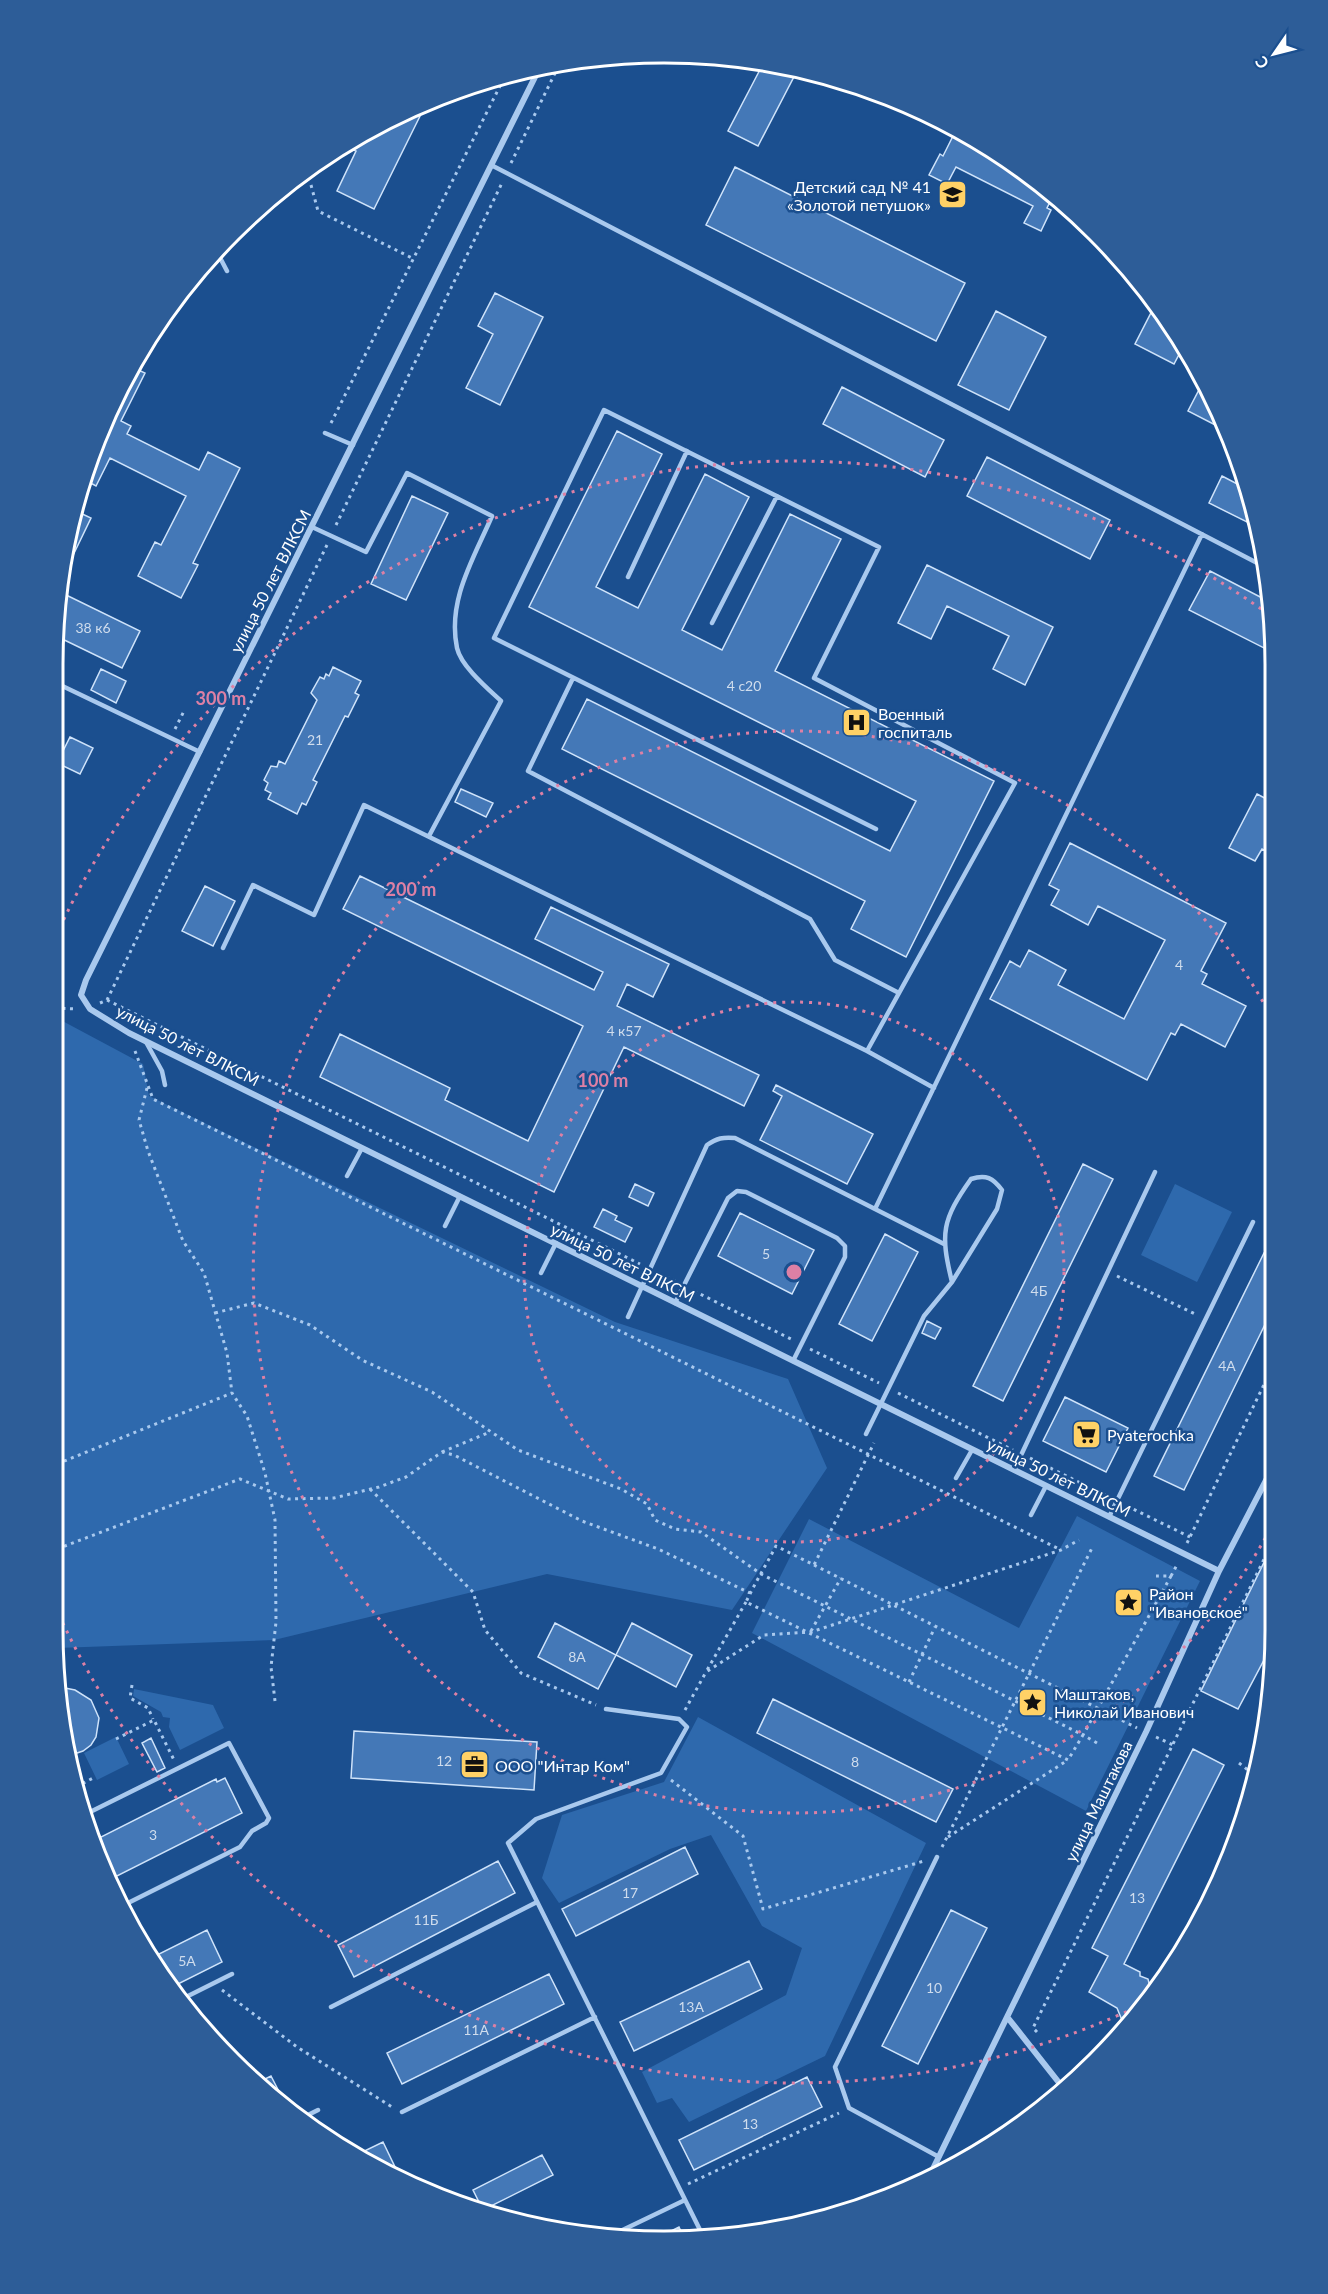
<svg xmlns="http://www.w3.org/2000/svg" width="1328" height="2294" font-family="Lato,sans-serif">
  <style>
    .green { fill: #2e69ad }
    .building { fill: #4478b7; stroke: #cfe3fa; stroke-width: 1.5 }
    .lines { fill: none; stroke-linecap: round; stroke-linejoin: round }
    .path { stroke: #a9c9ee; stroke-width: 3; stroke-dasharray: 3 4.5; stroke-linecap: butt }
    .service { stroke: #a9c9ee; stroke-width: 4.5 }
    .minor { stroke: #a9c9ee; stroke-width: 6 }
    .ring { fill: none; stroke: #dd80a5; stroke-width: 3; stroke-dasharray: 3 6 }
    .labels { text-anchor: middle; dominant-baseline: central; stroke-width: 5; stroke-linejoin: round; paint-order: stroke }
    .number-label { font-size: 14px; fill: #d0dded }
    .poi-label { font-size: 16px; fill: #fff; stroke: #1b4f8f; text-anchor: start }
    .street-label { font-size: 16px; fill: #fff; stroke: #1b4f8f }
    .rim { fill: none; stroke: #fff; stroke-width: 3 }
    .centre { fill: #dd80a5; stroke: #1b4f8f; stroke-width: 3 }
    .ring-label { font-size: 18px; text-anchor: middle; font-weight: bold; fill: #dd80a5; stroke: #1b4f8f; stroke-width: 5; stroke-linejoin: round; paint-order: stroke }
  </style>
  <rect width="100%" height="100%" fill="#1b4f8f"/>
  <path class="green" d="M55 1017 143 1064 149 1096 615 1322 788 1379 827 1468 732 1610 547 1574 274 1640 58 1648Z
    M1175 1184 1232 1212 1197 1282 1141 1255Z
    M1077 1516 1200 1581 1086 1811 752 1633 809 1519 1019 1628Z
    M134 1689 213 1705 224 1728 180 1750 169 1727 170 1718 163 1717 161 1712 133 1696Z
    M698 1717 926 1843 825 2056 689 2122 672 2098 657 2103 642 2072 786 1995 802 1948 762 1926 711 1835 670 1849 559 1903 542 1878 562 1815 664 1782Z
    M116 1737 129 1764 97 1780 84 1753Z"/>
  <path class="building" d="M764 62 798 69 758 146 728 131Z
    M428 100 374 209 337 191 356 151 347 147 350 142Z
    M956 130 1003 155 1053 196 1047 208 1051 210 1041 231 1024 223 1033 206 956 167 947 184 929 175 940 154 943 156Z
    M735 167 965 283 936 341 706 225Z
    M495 293 543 317 500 405 466 388 493 334 478 326Z
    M1154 307 1184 345 1174 364 1135 344Z
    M996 311 1046 337 1009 410 958 385Z
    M134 368 145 373 121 421 131 426 127 434 199 470 208 452 240 468 193 563 198 565 181 598 138 576 155 542 161 545 186 496 110 458 96 486 83 479 85 468Z
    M1202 384 1206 386 1227 431 1188 411Z
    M842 387 944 440 925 477 823 424Z
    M617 431 662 454 596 587 638 608 705 474 749 497 682 630 722 650 790 514 841 539 775 671 994 781 906 957 851 929 865 901 562 749 587 699 890 851 916 801 529 607Z
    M987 457 1110 520 1090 559 967 496Z
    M1222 476 1247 489 1255 526 1209 503Z
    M412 496 448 513 406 600 371 584Z
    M76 511 91 518 64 574Z
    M927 565 1053 627 1025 685 993 669 1009 636 947 606 931 639 898 623Z
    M1210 571 1270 602 1274 624V653L1189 610Z
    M60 592 140 631 122 668 54 635Z
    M333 667 361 681 355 693 359 695 348 717 345 716 313 780 317 782 306 805 302 803 297 814 268 799 271 793 265 790 268 783 264 780 271 766 277 767 279 761 285 764 317 700 311 693 320 677 324 679 326 674 329 676Z
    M101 669 126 681 116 703 91 690Z
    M70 737 93 748 80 774 57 763Z
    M461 789 493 803 486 817 455 802Z
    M1257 794 1274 803V855L1262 849 1255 861 1229 848Z
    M1070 843 1226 923 1201 971 1207 974 1202 984 1246 1006 1225 1047 1181 1024 1175 1035 1171 1033 1147 1080 990 999 1010 961 1020 967 1029 950 1066 970 1058 985 1124 1019 1165 940 1098 906 1088 925 1051 905 1059 890 1049 885Z
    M360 876 594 990 603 972 535 939 551 907 669 964 653 997 627 984 617 1006 759 1075 744 1106 624 1047 554 1192 320 1077 340 1034 450 1088 445 1100 528 1141 583 1026 343 909Z
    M205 886 235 901 213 946 182 931Z
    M776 1085 873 1134 847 1184 760 1140 782 1096 773 1091Z
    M1083 1164 1113 1179 1003 1401 973 1386Z
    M635 1184 654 1193 648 1206 629 1197Z
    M603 1209 617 1216 615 1220 632 1228 625 1242 594 1227Z
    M740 1213 814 1250 792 1294 718 1256Z
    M885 1234 918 1252 872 1341 839 1324Z
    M1264 1253 1274 1258V1306L1184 1490 1154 1476Z
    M927 1321 941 1328 935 1339 922 1333Z
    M1065 1397 1128 1428 1106 1472 1043 1441Z
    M1273 1544 1274 1641 1238 1709 1201 1691Z
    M555 1623 616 1655 598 1689 538 1657Z
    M632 1623 692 1655 676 1687 616 1655Z
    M65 1688 75 1690 91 1700 99 1718 96 1737 91 1745 83 1751 68 1756 58 1710V1689Z
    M773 1699 953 1789 936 1822 757 1733Z
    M354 1731 537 1742 534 1790 351 1778Z
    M151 1738 165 1768 157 1772 142 1743Z
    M1193 1749 1224 1765 1124 1964 1140 1972V1976L1148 1979 1150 1987H1154L1156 1991 1126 2030 1117 2008 1089 1992 1108 1956 1092 1948Z
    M225 1778 242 1813 107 1881 91 1842 216 1779 217 1782Z
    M685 1847 698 1874 576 1936 562 1909Z
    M498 1861 515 1893 354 1977 338 1945Z
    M951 1910 987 1928 918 2064 882 2046Z
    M207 1930 222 1962 170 1988 151 1958Z
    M749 1961 762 1989 634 2051 620 2022Z
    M549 1974 564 2004 402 2084 387 2053Z
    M271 2076 286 2105 285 2106 257 2083Z
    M807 2077 822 2107 694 2170 679 2140Z
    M383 2142 396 2169 388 2173 389 2176 354 2156Z
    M542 2155 553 2175 483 2210 473 2190Z
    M679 2227 685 2240 655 2239Z"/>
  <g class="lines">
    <path class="path" d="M511 163 560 63
      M311 185 318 211 414 259
      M331 423 505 76
      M336 525 502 183
      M175 729 185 709
      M107 1000 640 1264
      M100 1003 107 1000 327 545
      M55 1008 77 1009
      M135 1051 153 1099 1061 1550
      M147 1088 139 1120 148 1151 183 1241 204 1273 227 1353 232 1393 247 1416 265 1473 275 1520 276 1622 271 1667 275 1701
      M659 1274 675 1281
      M1117 1276 1195 1314
      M694 1291 793 1340
      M215 1313 254 1303 310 1325 362 1360 432 1392 518 1450 621 1489 647 1504 655 1520 675 1529 701 1532 761 1574 1083 1735 1068 1760 746 1602C755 1583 766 1565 776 1546L814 1565 874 1443
      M810 1349 879 1383
      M898 1393 1013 1450
      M442 1452 490 1432
      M1030 1458 1107 1496
      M57 1464 232 1393
      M370 1489 473 1592 485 1630 521 1673 596 1705
      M1127 1506 1190 1537
      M1187 1543 1274 1364
      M57 1549 240 1479 288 1499 334 1498 379 1487 406 1477 442 1452 454 1455 582 1521 658 1549 750 1593
      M814 1565 1137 1728
      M1171 1576 1178 1563
      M746 1602 706 1672 764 1635 811 1632 1061 1550 1079 1540
      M811 1631 841 1578
      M909 1682 935 1627
      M132 1685 130 1698 148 1708 153 1719
      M685 1710 706 1672
      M1156 1737 1173 1745
      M116 1739 154 1720 174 1760
      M1097 1743 1083 1735 1171 1576H1156
      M1239 1763 1253 1774
      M671 1780 743 1836 763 1909 924 1861
      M76 1787 95 1777
      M948 1837 1068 1760
      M942 1847 1093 1546
      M222 1990 297 2047 392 2107
      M1037 2032 1033 2028 1274 1539
      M951 2161 982 2146
      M688 2184 839 2113
      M845 2211 918 2177"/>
    <path class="service" d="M493 166 1263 566
      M216 250 227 271
      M325 433 353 445
      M312 527 366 552 407 473 492 516C474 558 447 600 457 648 461 666 487 688 501 701L429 836
      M628 577 687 451
      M712 623 777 496
      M573 678 528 771 810 919 835 960 899 993
      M54 682 200 752
      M876 829 494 638 604 410 879 547 814 678 1015 783 867 1051 934 1088
      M223 948 253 885 314 915 364 805 867 1051
      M146 1042 162 1071 165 1085
      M347 1176 362 1148
      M875 1209 944 1244
      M445 1226 460 1196
      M541 1273 556 1243
      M675 1303 728 1198 737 1191 746 1192 837 1238 845 1246V1257L793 1361
      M628 1317 707 1145C717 1138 723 1137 735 1138L875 1209 1202 534
      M866 1434 924 1316 952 1282 997 1209 1002 1190C993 1178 986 1174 971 1179 942 1220 940 1233 952 1282
      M1014 1470 1155 1172
      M956 1478 972 1450
      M1031 1515 1046 1486
      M1109 1517 1253 1222
      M606 1709 679 1719 687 1727 661 1773 536 1819 508 1843 705 2240
      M82 1816 229 1743 269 1818 266 1823 252 1831 240 1847 120 1907
      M937 1857 835 2067 849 2108 939 2157
      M178 2001 232 1974
      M331 2007 537 1902
      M402 2112 595 2017
      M300 2119 318 2110
      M608 2237 685 2200"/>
    <path class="minor" d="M541 65 86 980 81 995 90 1009 129 1033 1219 1571
      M1008 2018 1064 2089
      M929 2177 1146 1732 1219 1571 1274 1465"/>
  </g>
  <g class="ring">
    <circle cx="794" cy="1272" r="270"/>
    <path d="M1274 1522A541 541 0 1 1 1274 1022"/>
    <path d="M1143 2004A811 811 0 0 1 59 1615M56 936A811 811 0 0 1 1271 616"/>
  </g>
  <defs>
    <symbol id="school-square" viewBox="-11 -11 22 22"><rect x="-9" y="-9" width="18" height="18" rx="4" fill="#ffd166" stroke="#1b4f8f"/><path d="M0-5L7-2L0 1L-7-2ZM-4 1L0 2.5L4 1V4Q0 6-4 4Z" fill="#111"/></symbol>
    <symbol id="hospital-square" viewBox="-11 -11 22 22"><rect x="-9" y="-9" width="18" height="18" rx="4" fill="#ffd166" stroke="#1b4f8f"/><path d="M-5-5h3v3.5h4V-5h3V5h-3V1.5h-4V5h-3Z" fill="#111"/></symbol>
    <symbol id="supermarket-square" viewBox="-11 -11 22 22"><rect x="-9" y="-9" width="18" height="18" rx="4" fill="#ffd166" stroke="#1b4f8f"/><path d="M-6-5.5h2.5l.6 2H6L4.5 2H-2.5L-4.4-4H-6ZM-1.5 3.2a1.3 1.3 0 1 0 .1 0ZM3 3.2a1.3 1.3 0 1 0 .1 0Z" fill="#111"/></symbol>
    <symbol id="sight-square" viewBox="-11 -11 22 22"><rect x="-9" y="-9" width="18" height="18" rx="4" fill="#ffd166" stroke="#1b4f8f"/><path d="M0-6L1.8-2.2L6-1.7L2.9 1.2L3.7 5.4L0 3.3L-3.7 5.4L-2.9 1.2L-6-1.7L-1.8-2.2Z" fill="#111"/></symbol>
    <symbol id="office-square" viewBox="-11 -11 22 22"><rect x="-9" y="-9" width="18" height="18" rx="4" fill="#ffd166" stroke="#1b4f8f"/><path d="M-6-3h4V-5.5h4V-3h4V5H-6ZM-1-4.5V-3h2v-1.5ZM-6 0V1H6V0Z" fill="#111"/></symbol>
  </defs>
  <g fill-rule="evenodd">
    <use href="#school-square" x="936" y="178" width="33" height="33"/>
    <use href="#hospital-square" x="840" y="706" width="33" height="33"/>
    <use href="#supermarket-square" x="1070" y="1418" width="33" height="33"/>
    <use href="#sight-square" x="1112" y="1586" width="33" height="33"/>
    <use href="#sight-square" x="1016" y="1686" width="33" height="33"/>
    <use href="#office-square" x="458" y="1748" width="33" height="33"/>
  </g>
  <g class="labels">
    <g class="number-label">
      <text x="93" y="627">38 к6</text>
      <text x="744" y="685">4 с20</text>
      <text x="315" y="739">21</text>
      <text x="1179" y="964">4</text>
      <text x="624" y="1030">4 к57</text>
      <text x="766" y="1253">5</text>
      <text x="1039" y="1290">4Б</text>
      <text x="1227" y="1365">4А</text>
      <text x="577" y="1656">8А</text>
      <text x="444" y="1760">12</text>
      <text x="855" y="1761">8</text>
      <text x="153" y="1834">3</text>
      <text x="630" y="1892">17</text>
      <text x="1137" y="1897">13</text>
      <text x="426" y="1919">11Б</text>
      <text x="187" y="1960">5А</text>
      <text x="934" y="1987">10</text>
      <text x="691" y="2006">13А</text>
      <text x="476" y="2029">11А</text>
      <text x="750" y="2123">13</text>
    </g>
    <g class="poi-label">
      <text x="931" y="186" text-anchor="end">Детский сад № 41<tspan x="931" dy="18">«Золотой петушок»</tspan></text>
      <text x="878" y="713">Военный<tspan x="878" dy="18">госпиталь</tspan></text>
      <text x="1107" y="1434">Pyaterochka</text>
      <text x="1149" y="1593">Район<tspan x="1149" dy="18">"Ивановское"</tspan></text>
      <text x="1054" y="1693">Маштаков,<tspan x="1054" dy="18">Николай Иванович</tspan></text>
      <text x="495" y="1765">ООО "Интар Ком"</text>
    </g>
    <g class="street-label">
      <text transform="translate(270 581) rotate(-63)">улица 50 лет ВЛКСМ</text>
      <text transform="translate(188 1045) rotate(27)">улица 50 лет ВЛКСМ</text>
      <text transform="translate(623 1262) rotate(26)">улица 50 лет ВЛКСМ</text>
      <text transform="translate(1059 1477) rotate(26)">улица 50 лет ВЛКСМ</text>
      <text transform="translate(1098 1801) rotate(-64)">улица Маштакова</text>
    </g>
  </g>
  <path d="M0 0H1328V2294H0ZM664 63H664A601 601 0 0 1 1265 664V1630A601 601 0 0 1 664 2231H664A601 601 0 0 1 63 1630V664A601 601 0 0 1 664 63Z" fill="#2d5d98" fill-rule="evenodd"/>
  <path class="rim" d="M664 63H664A601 601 0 0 1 1265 664V1630A601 601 0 0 1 664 2231H664A601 601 0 0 1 63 1630V664A601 601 0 0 1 664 63Z"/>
  <circle cx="794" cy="1272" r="9" class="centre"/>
  <g class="ring-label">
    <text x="221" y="705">300 m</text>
    <text x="411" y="896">200 m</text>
    <text x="603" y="1087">100 m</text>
  </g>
  <g transform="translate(1274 54) rotate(235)" stroke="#1b4f8f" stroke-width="4.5" paint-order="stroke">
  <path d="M0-4.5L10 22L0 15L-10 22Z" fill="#ffffff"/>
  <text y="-9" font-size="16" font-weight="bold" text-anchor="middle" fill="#ffffff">С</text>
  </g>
</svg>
